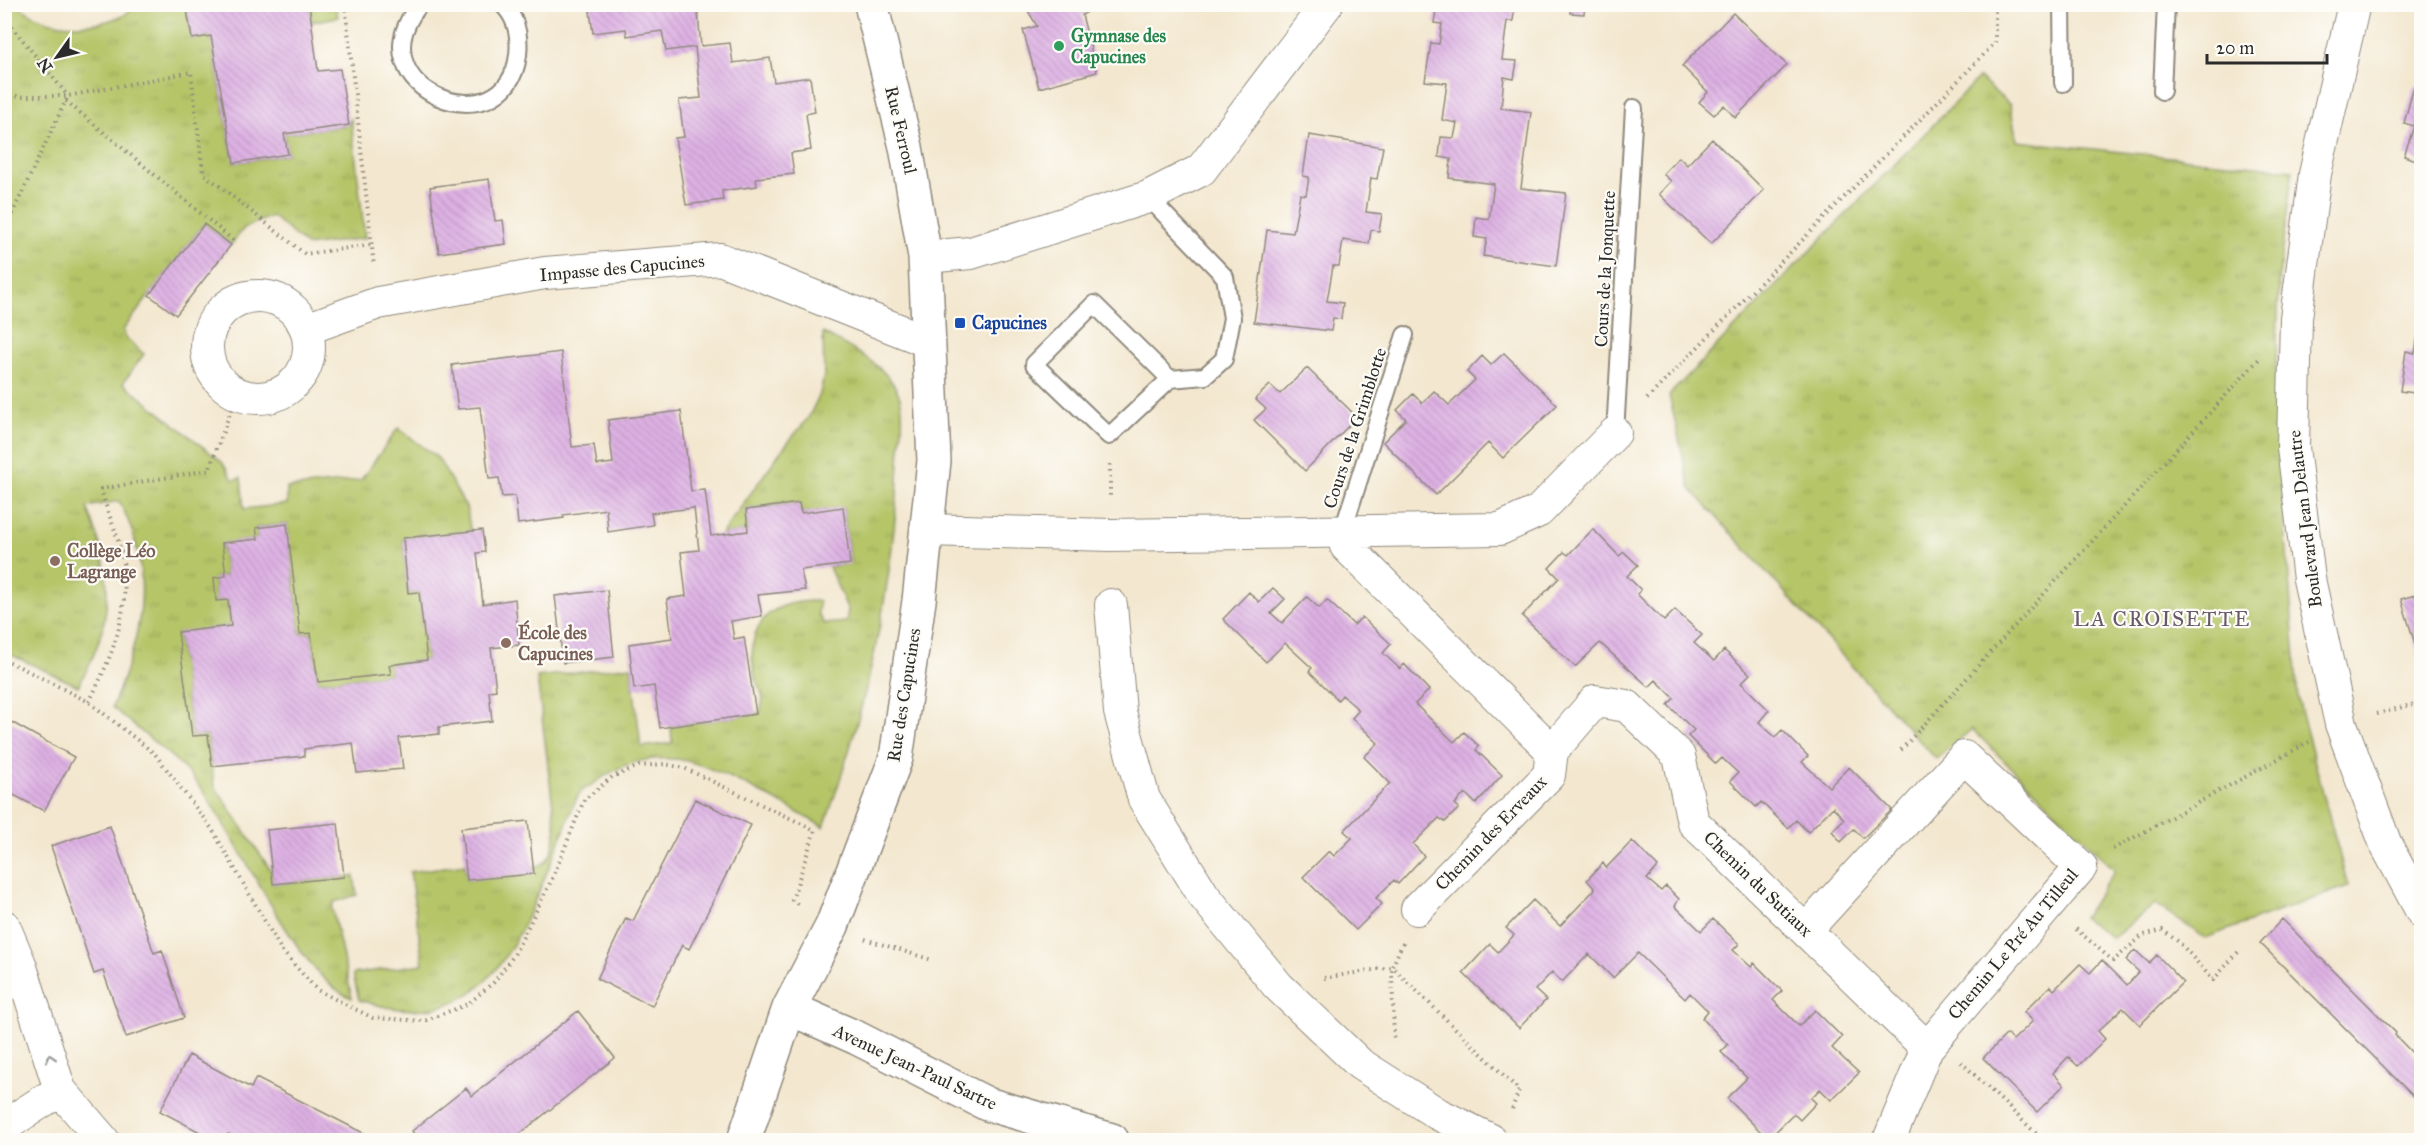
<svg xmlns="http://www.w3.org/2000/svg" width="2426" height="1145" font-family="'IM FELL Great Primer',serif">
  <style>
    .grass { fill: url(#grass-tufts); stroke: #70784a; stroke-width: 1.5 }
    .building { fill: url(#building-back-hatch) }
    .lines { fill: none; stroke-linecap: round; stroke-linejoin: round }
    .service-casing { stroke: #8f897d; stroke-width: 20 }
    .minor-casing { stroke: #8f897d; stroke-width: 34 }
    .tertiary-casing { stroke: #8f897d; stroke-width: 36 }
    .path { stroke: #8f897d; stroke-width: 4; stroke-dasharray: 1.5 4.5; stroke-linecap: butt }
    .service { stroke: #fff; stroke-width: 16 }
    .minor { stroke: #fff; stroke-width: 32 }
    .tertiary { stroke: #fff; stroke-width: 33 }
    .oneway { stroke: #a0a0a0 }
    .leisure-dot { fill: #2e9e5b; stroke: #fdfcf7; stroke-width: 2 }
    .transit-dot { fill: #1a4fb4; stroke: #fdfcf7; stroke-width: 2 }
    .education-dot { fill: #8d6e63; stroke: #fdfcf7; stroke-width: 2 }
    .labels { text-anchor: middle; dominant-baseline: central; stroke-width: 4.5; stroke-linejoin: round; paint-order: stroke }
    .leisure-label { font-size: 18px; font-weight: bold; fill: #27864d; stroke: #fdfcf7; text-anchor: start }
    .street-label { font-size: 18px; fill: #2b2b2b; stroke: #fdfcf7 }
    .transit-label { font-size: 18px; font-weight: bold; fill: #164399; stroke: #fdfcf7; text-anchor: start }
    .education-label { font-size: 18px; font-weight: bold; fill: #785e54; stroke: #fdfcf7; text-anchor: start }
    .quarter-label { font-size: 21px; letter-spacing: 1.5px; fill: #695a6b; stroke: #fdfcf7 }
  </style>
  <defs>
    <pattern id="grass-tufts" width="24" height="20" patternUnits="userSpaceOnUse" patternTransform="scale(1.5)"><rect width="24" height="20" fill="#b5c568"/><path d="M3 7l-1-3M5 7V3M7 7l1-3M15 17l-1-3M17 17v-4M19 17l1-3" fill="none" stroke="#9ca95a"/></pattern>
    <pattern id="building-back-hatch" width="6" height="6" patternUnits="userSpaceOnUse" patternTransform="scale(1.5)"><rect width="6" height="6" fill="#ddb1e3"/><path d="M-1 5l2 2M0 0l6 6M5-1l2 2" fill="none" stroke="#be98c3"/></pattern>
  </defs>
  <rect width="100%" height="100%" fill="#fdfcf7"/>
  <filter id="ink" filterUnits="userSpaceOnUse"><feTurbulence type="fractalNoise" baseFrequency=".0167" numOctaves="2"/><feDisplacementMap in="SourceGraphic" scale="12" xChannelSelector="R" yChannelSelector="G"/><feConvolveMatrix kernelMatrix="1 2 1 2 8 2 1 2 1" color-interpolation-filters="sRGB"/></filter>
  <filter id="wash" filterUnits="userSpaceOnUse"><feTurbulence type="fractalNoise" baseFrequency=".008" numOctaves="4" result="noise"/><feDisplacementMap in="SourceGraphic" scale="24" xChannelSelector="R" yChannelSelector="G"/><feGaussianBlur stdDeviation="1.35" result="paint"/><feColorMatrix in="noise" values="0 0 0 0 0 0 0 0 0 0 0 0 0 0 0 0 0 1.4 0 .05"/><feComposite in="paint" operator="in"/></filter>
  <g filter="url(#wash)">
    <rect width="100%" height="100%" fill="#f3e7cf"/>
    <path class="grass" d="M5 5H18C46 29 87 29 120 17 127 15 132 7 139 5 152 1 173 5 186 5L192 39 211 36 234 163 288 154 284 134 348 125 351 119 365 238 307 246 272 216 244 228 231 245 204 224 123 330 125 337 144 354 123 383 222 462 233 480 241 478 244 509 287 504V488L361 480 398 428 438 458 466 507 471 532 403 538 408 593 419 592 427 660 389 665 391 674 318 682 311 633 300 634 287 524 256 528 258 539 222 544 226 576 214 578 216 601 228 600 231 626 178 633 192 736 208 735 214 785 272 872 273 884 354 876 357 895 334 902 332 908 352 998C299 982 233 824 191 776 169 751 137 730 112 707 142 636 157 573 119 501L87 507C114 573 116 622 78 686L5 652 4 254 9 237 5 231V140L9 139 4 100Z
      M309 5H336L338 17 311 22Z
      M1979 78 2010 105 2017 141 2293 170 2280 264 2275 393 2298 699 2348 886 2205 938 2155 904 2113 938 2083 918 2115 870 1972 729 1936 759 1690 488 1669 395Z
      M823 333C848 347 888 365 899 395 906 415 900 443 899 463 893 592 867 706 824 827 790 809 711 762 676 759 645 756 621 764 596 782 590 786 581 790 578 796 571 808 567 824 561 838 520 935 491 1043 359 1000L353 974 423 964 410 872 465 864 467 880C484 876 534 872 545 862 553 854 554 841 556 831L537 677 631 666 641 747 672 743 671 726 760 713C761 708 764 699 762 694 761 689 756 684 755 677 744 626 767 600 819 601L818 614 824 624 846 622 848 610 829 567 850 563 843 508 801 513 799 503 746 509 748 531 721 535 781 451 808 418 820 394 824 376Z"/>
    <g id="blocks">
      <path class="building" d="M186 4H309L318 71 340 69 349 125 284 134 288 154 234 163 211 36 192 39Z
        M589 4H697L701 46 730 43 733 63 770 58 774 82 810 77 815 112 806 114 811 150 791 153 794 174 756 178 757 186 722 191 723 200 686 205 675 138 684 137 679 100 701 98 695 47 666 51 662 31 627 36 626 29 593 33Z
        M1024 4H1100L1082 15 1097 72 1039 88 1023 30 1037 26Z
        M1437 4H1515L1513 21H1507L1502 60 1517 61 1514 79 1504 77 1501 108 1531 112 1521 188 1566 193 1556 266 1483 256 1487 239 1474 237 1476 217 1489 219 1494 184 1449 178 1451 159 1439 157 1441 137 1454 138 1457 123 1442 120 1447 83 1425 81 1431 43 1439 44 1442 24 1434 23Z
        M1571 4H1602L1601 8 1585 6 1584 14 1570 13Z
        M1733 13 1787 65 1735 118 1724 105 1714 115 1699 102 1708 92 1682 66Z
        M2414 86 2422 89V162L2404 156 2414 126 2404 123Z
        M4 112 9 140H4Z
        M1309 135 1383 147 1377 179 1371 178 1366 212 1382 214 1379 231 1371 230 1369 244 1343 240 1339 266H1333L1327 301 1343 303 1341 319 1333 318 1331 331 1254 322 1267 230 1293 233 1300 194 1306 195 1309 177 1303 176Z
        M1712 139 1764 190 1711 244 1659 194 1671 181 1663 174 1679 157 1687 165Z
        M489 179 495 221 503 220 506 244 439 253 430 187Z
        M204 224 231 245 176 315 149 295Z
        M2420 320H2422V394L2400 391 2406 351 2415 353Z
        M561 352 572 447 594 445 597 465 613 463 608 420 681 411 691 491 705 490 711 536 748 531 746 510 799 503 801 513 843 507 850 564 801 570 805 590 758 595 762 616 731 621 734 639 744 637 756 714 660 728 654 686 634 689 629 644 672 638 667 599 686 596 681 552 699 550 694 508 651 513 653 525 608 532 606 509 563 515 564 518 518 524 515 496 502 497 499 478 489 479 480 407 458 409 452 365Z
        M1504 353 1557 405 1503 458 1488 443 1436 495 1383 442 1406 419 1397 410 1413 394 1422 403 1434 391 1449 405 1475 380 1467 372 1482 356 1491 365Z
        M1307 368 1357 417 1305 471 1254 420 1266 409 1255 399 1270 385 1280 394Z
        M2417 462H2422V484H2418Z
        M287 524 300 634 311 633 318 682 391 674 389 665 427 660 419 592 408 593 403 538 482 530 485 552 477 553 483 604 515 599 519 645 491 648 496 690 489 691 492 721 439 727V734L399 738 403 769 357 773 353 743 304 749V756L212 766 208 735 192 736 178 632 231 626 228 600 216 601 214 578 226 576 222 543 258 539 256 528Z
        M1593 529 1619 556 1624 552 1638 565 1627 576 1641 590 1637 594 1664 621 1675 610 1702 635 1694 643 1714 661 1724 650 1750 674 1741 683 1769 710 1759 722 1775 737 1782 730 1808 756 1802 762 1829 787 1849 767 1892 810 1863 838 1854 829 1841 842 1832 831 1844 819 1833 807 1808 832 1796 820 1788 828 1761 802 1756 807 1730 781 1738 773 1722 758 1716 764 1688 736 1694 730 1668 705 1674 698 1656 680 1649 687 1600 643 1575 667 1522 616 1559 578 1549 568 1564 552 1568 555Z
        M1273 588 1285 599 1271 613 1282 623 1307 597 1319 608 1327 600 1354 625 1362 617 1391 644 1383 653 1400 669 1404 664 1429 690 1415 704 1454 742 1464 732 1479 746 1476 750 1502 775 1476 804 1465 793 1455 804 1459 808 1445 822 1439 818 1413 844 1424 856 1398 884 1394 880 1376 898 1382 904 1356 930 1303 877 1329 851 1334 856 1352 838 1344 831 1390 783 1364 757 1378 743 1352 718 1359 710 1342 695 1338 700 1309 671 1312 668 1285 643 1266 662 1223 619 1249 592 1259 602Z
        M607 590 614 657 563 663 555 596Z
        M2422 593V663H2421L2401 599Z
        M4 718 74 757 44 811 4 790Z
        M695 799 751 825 689 949 682 945 652 1006 597 979 626 918 633 921Z
        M528 821 534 874 467 880 461 828Z
        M338 823 344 877 273 884 267 830Z
        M110 826 154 953 162 950 184 1018 126 1037 103 971 94 974 51 846Z
        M1632 841 1658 867 1647 879 1661 891 1666 886 1679 899 1675 906 1701 931 1713 919 1739 944 1733 950 1751 967 1754 963 1782 991 1773 1000 1799 1026 1815 1010 1842 1037 1832 1048 1859 1073 1831 1100 1820 1089 1811 1098 1816 1103 1800 1120 1794 1114 1768 1139 1727 1098 1747 1078 1721 1052 1728 1045 1702 1018 1708 1011 1690 993 1685 999 1638 953 1613 978 1589 954 1562 982 1552 972 1535 990 1546 1000 1519 1028 1463 973 1490 944 1498 952 1514 935 1506 928 1533 900 1560 926 1595 889 1587 880 1603 863 1606 868Z
        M2282 919 2396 1033 2395 1035 2422 1063V1087L2413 1096 2260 943Z
        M2135 950 2149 963 2157 955 2183 982 2140 1025 2123 1008 2098 1031 2105 1039 2078 1066 2068 1057 2053 1073 2064 1085 2037 1112 1983 1058 2007 1034 2013 1040 2033 1021 2024 1012 2050 986 2054 990 2080 964 2090 973 2102 960 2127 985 2139 972 2126 960Z
        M578 1011 615 1058 512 1140H508L505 1136 499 1140H419L412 1131 466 1088 472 1096Z
        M189 1055 251 1088 256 1078 377 1140H241L228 1134 225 1140H215L160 1111Z"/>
    </g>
  </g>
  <g filter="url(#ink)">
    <use href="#blocks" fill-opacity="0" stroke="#8f897d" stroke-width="1.5"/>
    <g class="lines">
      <defs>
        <path id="service" d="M420 4C350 90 507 149 518 55 520 36 516 17 502 4
          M2062 4 2063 83
          M2162 91 2166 4
          M1148 197 1225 277 1232 318 1224 359 1205 376 1170 379 1094 304 1034 364 1109 436 1170 379
          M1615 433 1634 108
          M1342 533 1405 335"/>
        <path id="minor" d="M2354 4 2315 174 2296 318 2293 447 2309 579 2341 724 2386 845 2422 912
          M925 257 971 253 1148 197 1201 170 1327 4
          M207 347a51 51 0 1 1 102 0a51 51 0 1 1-102 0Z
          M306 329 378 303 545 273 720 259 929 342
          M926 530 1111 535 1500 529 1539 511 1615 433
          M1342 533 1346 546 1552 751 1595 701 1627 706 1679 756 1693 822 1927 1048
          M1111 605 1120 712 1144 799 1204 896 1278 986 1360 1064 1438 1114 1491 1140
          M1417 909 1549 775 1552 751
          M4 926 20 964 60 1090 103 1140
          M1806 930 1964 757 2081 867 1927 1048 1889 1140
          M4 1131 12 1121 60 1090"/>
        <path id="tertiary" d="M789 1008 857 1038 987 1104 1112 1140
          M744 1140 789 1008 832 926 896 758 919 601 934 461 925 257 906 147 871 4"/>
      </defs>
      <use href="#service" class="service-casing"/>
      <use href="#minor" class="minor-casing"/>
      <use href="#tertiary" class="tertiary-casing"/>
      <path class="path" d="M345 4 374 266
        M4 17 68 96
        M4 96H67
        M66 101 234 241
        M4 222 9 220 68 96 191 72 203 173 305 254 371 245
        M1647 399 1995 43V4
        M1110 464V499
        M4 659 89 702 155 754 212 829 282 951 317 990 373 1018 424 1021 468 1004 494 982 514 955 553 877 584 800 612 777 639 766 665 764 684 768 815 830 792 900 800 906
        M89 702C114 653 134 603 120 547 115 528 106 509 101 489L209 470 237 394
        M2377 714 2422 702
        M1901 750 2259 359
        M2113 849 2309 742
        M2076 929 2113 961 2143 935 2162 930 2179 942 2213 980 2240 950
        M865 939 932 960
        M1403 943 1392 967 1519 1090 1511 1112
        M1324 978 1392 967 1394 1041
        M1961 1062 2043 1140"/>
      <use href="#service" class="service"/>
      <use href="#minor" class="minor"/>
      <use href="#tertiary" class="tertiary"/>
    </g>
    <defs><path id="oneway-chevron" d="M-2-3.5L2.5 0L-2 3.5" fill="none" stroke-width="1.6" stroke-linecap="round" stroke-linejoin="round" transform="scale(1.5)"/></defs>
    <use class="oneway" href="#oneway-chevron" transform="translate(50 1058) rotate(-107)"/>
  </g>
  <circle class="leisure-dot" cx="1059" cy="46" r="6"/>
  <rect class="transit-dot" x="954" y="317" width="12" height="12" rx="3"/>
  <g class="education-dot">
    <circle cx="55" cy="561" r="6"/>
    <circle cx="506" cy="643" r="6"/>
  </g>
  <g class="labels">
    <g class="leisure-label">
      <text x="1071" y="36">Gymnase des<tspan x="1071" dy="21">Capucines</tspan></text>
    </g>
    <g class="street-label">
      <text transform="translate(901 130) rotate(77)">Rue Ferroul</text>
      <text transform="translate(622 268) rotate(-5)">Impasse des Capucines</text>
      <text transform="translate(1605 269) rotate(-87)">Cours de la Jonquette</text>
      <text transform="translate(1355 428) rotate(-72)">Cours de la Grimblotte</text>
      <text transform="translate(2305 519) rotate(-97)">Boulevard Jean Delautre</text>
      <text transform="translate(904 695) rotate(-81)">Rue des Capucines</text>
      <text transform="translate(1491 833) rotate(-46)">Chemin des Erveaux</text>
      <text transform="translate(1758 884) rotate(44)">Chemin du Sutiaux</text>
      <text transform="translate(2013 944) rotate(-50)">Chemin Le Pré Au Tilleul</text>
      <text transform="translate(915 1067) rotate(25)">Avenue Jean-Paul Sartre</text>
    </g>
    <g class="transit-label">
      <text x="972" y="323">Capucines</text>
    </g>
    <g class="education-label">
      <text x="67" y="551">Collège Léo<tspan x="67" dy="21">Lagrange</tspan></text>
      <text x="518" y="633">École des<tspan x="518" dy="21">Capucines</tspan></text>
    </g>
    <g class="quarter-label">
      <text x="2162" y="619">LA CROISETTE</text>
    </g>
  </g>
  <rect width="2426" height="1145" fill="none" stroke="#fdfcf7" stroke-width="24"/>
  <g transform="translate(57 57) rotate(236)" stroke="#fdfcf7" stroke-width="4.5" paint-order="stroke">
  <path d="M0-4.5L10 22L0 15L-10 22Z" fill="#2b2b2b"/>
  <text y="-9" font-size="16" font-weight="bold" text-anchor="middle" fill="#2b2b2b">N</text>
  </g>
  <path d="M2207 54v9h120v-9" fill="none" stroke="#2b2b2b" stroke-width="3"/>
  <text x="2216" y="54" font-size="18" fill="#2b2b2b" stroke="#fdfcf7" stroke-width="4.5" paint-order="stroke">20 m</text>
</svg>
